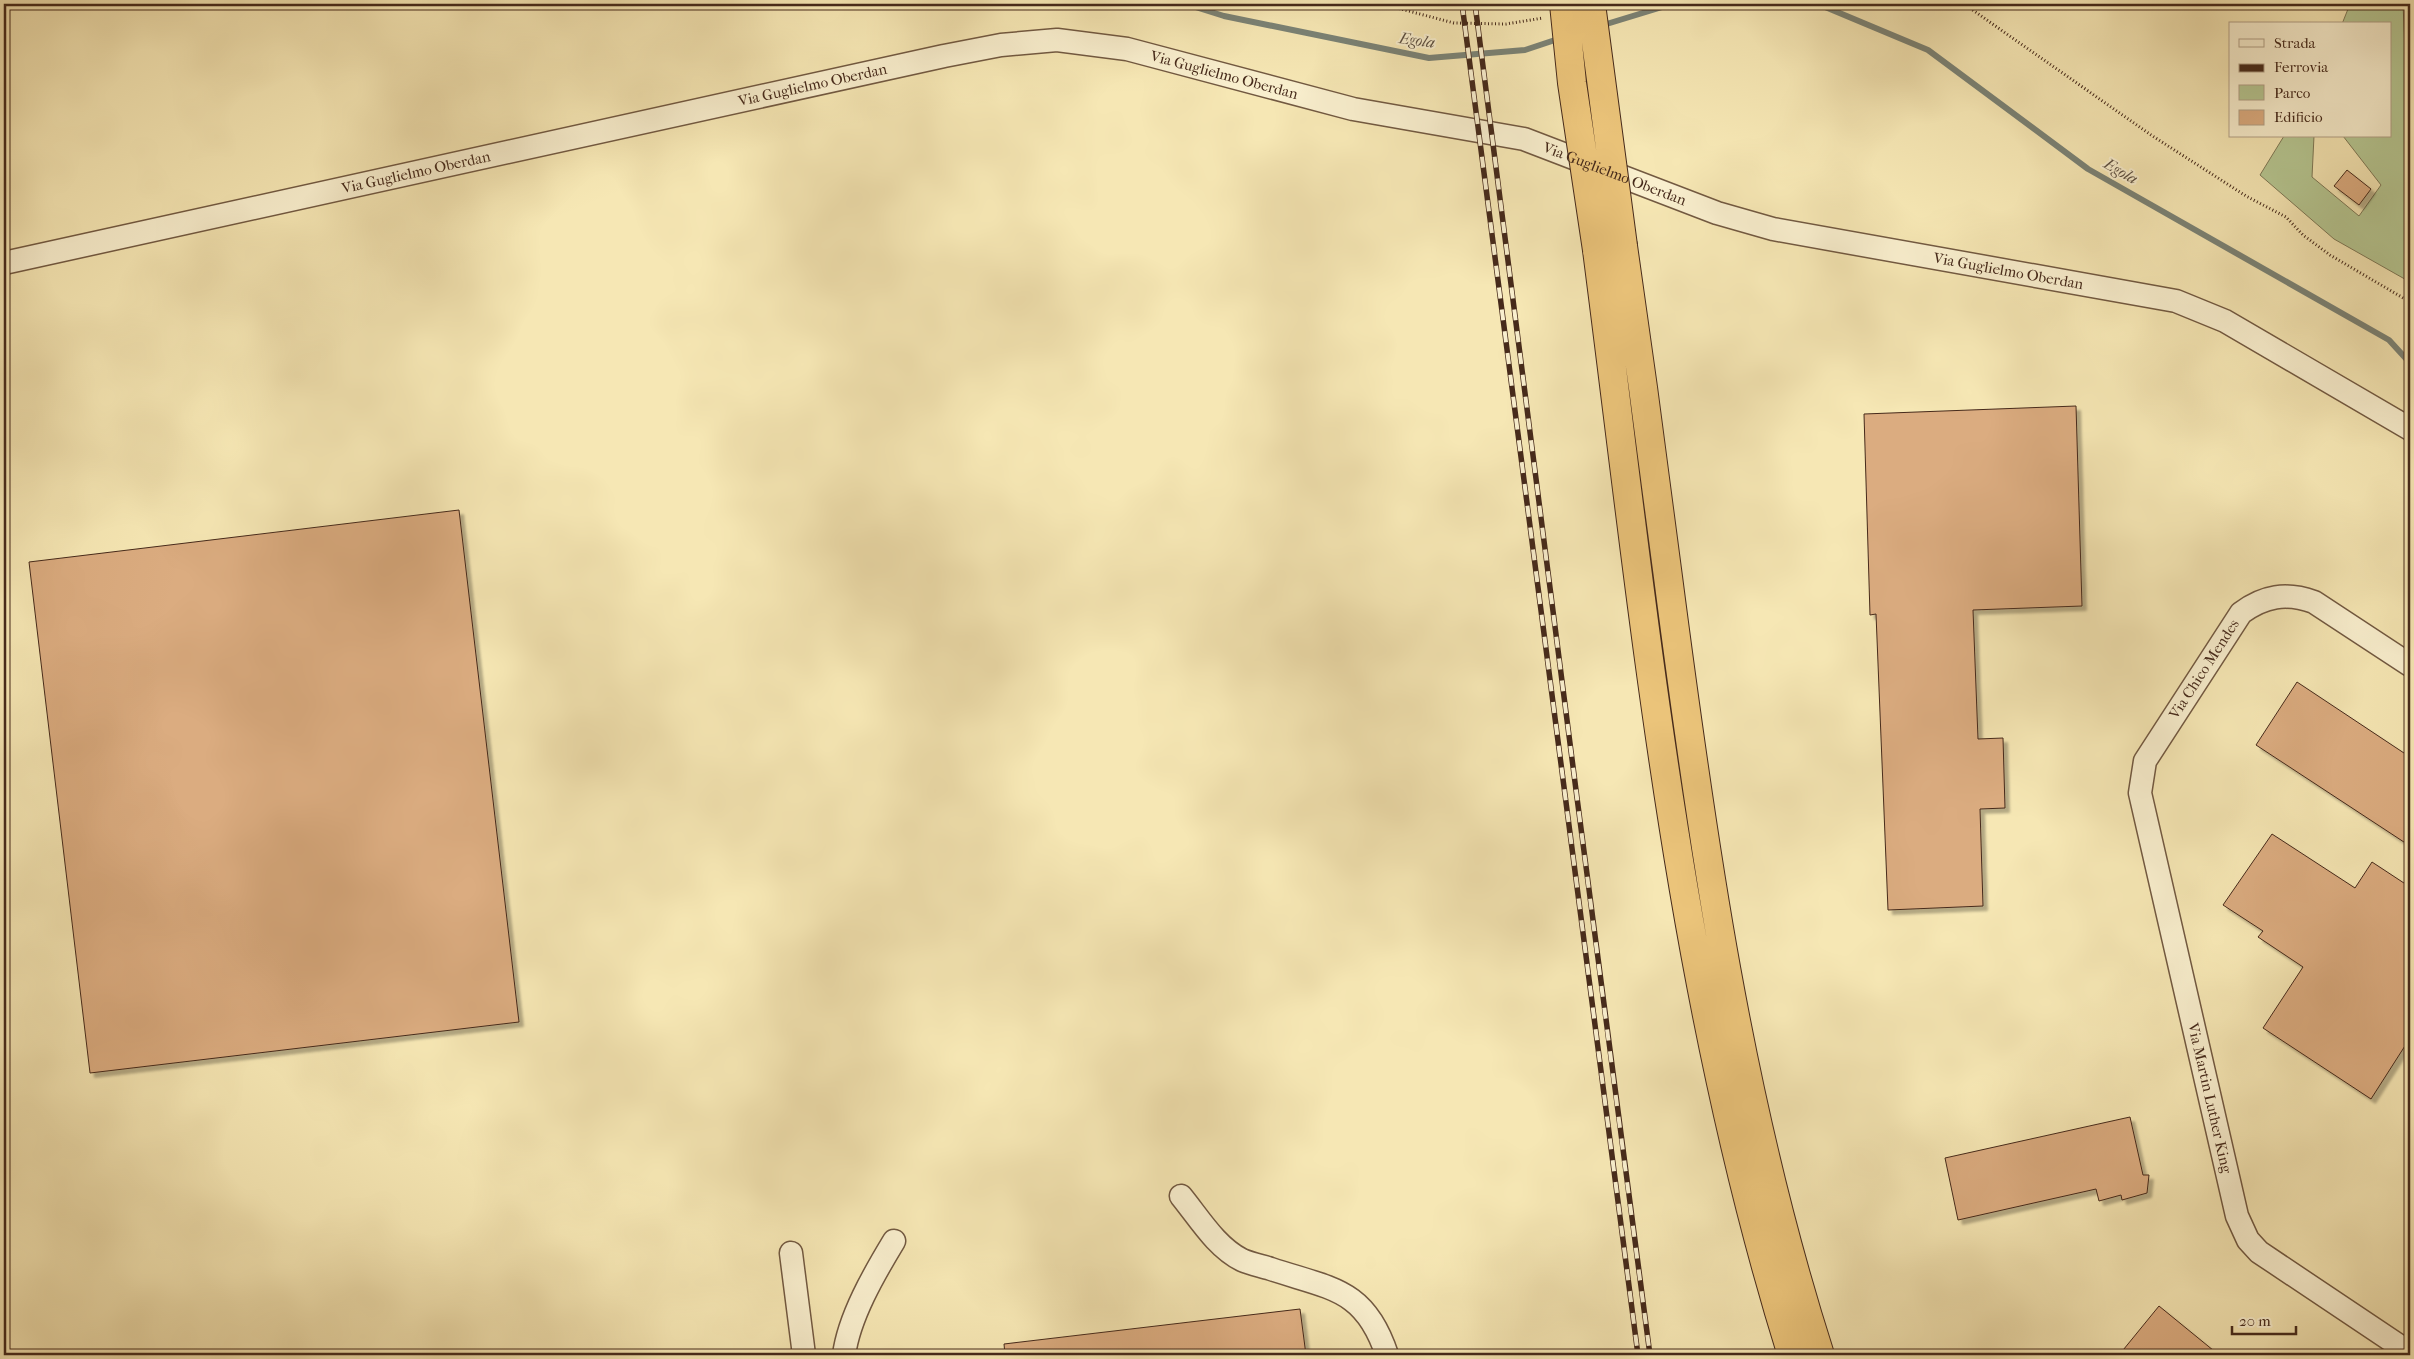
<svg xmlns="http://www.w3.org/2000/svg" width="2414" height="1359" font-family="'IM FELL French Canon',serif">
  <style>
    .green { fill: #b6c792; stroke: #7e7856 }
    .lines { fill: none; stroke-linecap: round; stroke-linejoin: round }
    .stream { stroke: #7b8376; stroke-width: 6 }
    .building { fill: #dbac80; stroke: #462a1b; filter: url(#shadow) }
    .minor-casing { stroke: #725941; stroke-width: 25 }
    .highway-casing { stroke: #462a1b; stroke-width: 30 }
    .path { stroke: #462a1b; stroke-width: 3; stroke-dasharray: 1 2.5; stroke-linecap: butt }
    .minor { stroke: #f9efce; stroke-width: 22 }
    .highway { stroke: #ebc47a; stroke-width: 28 }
    .rail-casing { stroke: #462a1b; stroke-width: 5.5 }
    .rail { stroke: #f9efce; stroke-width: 4; stroke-dasharray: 11; stroke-linecap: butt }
    .highway-bridge-casing { stroke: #462a1b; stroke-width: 30; stroke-linecap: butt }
    .highway-bridge { stroke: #ebc47a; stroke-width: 28 }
    .labels { text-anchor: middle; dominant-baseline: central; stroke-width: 4; stroke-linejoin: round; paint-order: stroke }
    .street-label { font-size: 15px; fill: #462a1b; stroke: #f9efce }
    .water-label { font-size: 16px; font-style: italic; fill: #5c4f41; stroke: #f9efce }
  </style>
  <defs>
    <filter id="shadow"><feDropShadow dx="4.5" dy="4.5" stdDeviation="1" flood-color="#0004"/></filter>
  </defs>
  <rect width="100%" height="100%" fill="#f6e7b4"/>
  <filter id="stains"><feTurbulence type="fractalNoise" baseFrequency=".004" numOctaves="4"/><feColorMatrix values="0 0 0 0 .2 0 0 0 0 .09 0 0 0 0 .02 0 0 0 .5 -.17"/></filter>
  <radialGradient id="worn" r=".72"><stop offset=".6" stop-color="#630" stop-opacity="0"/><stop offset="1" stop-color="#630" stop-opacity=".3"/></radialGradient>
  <path class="green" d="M2350 4H2403L2410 161V282L2334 239 2260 175 2284 136H2314L2312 177 2359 216 2381 185 2343 136H2390V24H2342Z"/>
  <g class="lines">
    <path class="stream" d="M1186 4 1224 16 1429 58 1525 50 1561 38
      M1818 4 1928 50 2088 169 2389 340 2410 363
      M1600 26 1672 4"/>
  </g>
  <path class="building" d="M2347 170 2371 189 2359 205 2334 186Z
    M2076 406 2082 606 1973 610 1978 739 2003 738 2005 808 1980 809 1983 906 1888 910 1876 614 1870 615 1864 414Z
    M459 510 519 1022 90 1073 29 562Z
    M2297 682 2410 757V846L2256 745Z
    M2272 834 2355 888 2372 862 2410 887V1038L2371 1099 2263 1028 2303 967 2258 937 2263 931 2223 905Z
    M2130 1117 2143 1175H2149L2147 1193 2122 1200 2121 1195 2099 1201 2096 1189 1958 1220 1945 1158Z
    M2159 1306 2219 1355H2119Z
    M1300 1309 1306 1355H1005L1004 1344Z"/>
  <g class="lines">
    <defs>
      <g id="minor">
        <path id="s1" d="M4 263 944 56 1001 45 1057 40 1127 49 1353 109 1524 139 1717 213 1773 229 2176 301 2225 321 2410 429"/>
        <path id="s2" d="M2410 665 2314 602C2286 592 2264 596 2241 613L2145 761 2140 793 2237 1216 2248 1240 2259 1252 2410 1353"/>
        <path d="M1181 1196C1199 1218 1216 1247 1242 1260 1251 1264 1262 1266 1271 1269 1331 1289 1365 1288 1387 1355"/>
        <path d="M791 1253 804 1355"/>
        <path d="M844 1355C849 1317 874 1274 894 1241"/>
      </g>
      <path id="highway" d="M1623 246C1639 356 1654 467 1668 577 1702 839 1739 1103 1820 1355
        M1597 250C1645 621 1680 997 1792 1355"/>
    </defs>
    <use href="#minor" class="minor-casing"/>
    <use href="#highway" class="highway-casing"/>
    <path class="path" d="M1382 4 1454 23 1506 24 1543 18
      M1964 4 2151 135 2246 196 2286 217 2303 235 2330 255 2410 302"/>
    <use href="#minor" class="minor"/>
    <use href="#highway" class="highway"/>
    <defs>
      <path id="rail" d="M1462 4 1638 1355
        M1475 4C1533 454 1590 905 1650 1355"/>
    </defs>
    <use href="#rail" class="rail-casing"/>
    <use href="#rail" class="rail"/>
    <defs>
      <path id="highway-bridge" d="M1564 4 1572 83 1597 250
        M1591 4 1623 246"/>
    </defs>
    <use href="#highway-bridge" class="highway-bridge-casing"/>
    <use href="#highway-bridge" class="highway-bridge"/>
  </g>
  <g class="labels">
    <g class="street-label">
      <text stroke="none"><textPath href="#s1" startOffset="1248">Via Guglielmo Oberdan</textPath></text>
      <text stroke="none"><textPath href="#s1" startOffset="828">Via Guglielmo Oberdan</textPath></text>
      <text stroke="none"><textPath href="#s1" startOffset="422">Via Guglielmo Oberdan</textPath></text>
      <text stroke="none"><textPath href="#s1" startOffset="1652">Via Guglielmo Oberdan</textPath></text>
      <text stroke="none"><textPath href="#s1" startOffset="2059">Via Guglielmo Oberdan</textPath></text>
      <text transform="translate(2204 669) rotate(-57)">Via Chico Mendes</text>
      <text stroke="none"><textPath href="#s2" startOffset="714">Via Martin Luther King</textPath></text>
    </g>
    <g class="water-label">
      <text transform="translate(1417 40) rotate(8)">Egola</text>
      <text transform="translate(2121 171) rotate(30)">Egola</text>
    </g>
  </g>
  <rect width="2414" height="1359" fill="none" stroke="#f6e7b4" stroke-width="20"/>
  <rect x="5" y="5" width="2404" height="1349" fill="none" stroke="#462a1b" stroke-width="2.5"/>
  <rect x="10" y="10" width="2394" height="1339" fill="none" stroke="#462a1b"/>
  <rect x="2229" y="22" width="162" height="115" fill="#f9efce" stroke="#b1a086"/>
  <rect x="2239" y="39" width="25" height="8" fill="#f9efce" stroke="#b1a086"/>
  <text x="2274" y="48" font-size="15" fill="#462a1b">Strada</text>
  <rect x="2239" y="64" width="25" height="8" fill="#462a1b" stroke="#b1a086"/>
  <text x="2274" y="72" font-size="15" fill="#462a1b">Ferrovia</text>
  <rect x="2239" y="85" width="25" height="15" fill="#b6c792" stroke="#b1a086"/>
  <text x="2274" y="98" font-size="15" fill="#462a1b">Parco</text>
  <rect x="2239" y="110" width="25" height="15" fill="#dbac80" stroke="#b1a086"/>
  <text x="2274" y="122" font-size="15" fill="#462a1b">Edificio</text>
  <path d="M2232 1326v8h64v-8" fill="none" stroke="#462a1b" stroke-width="2.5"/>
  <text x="2239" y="1326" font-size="15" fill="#462a1b" stroke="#f9efce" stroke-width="4" paint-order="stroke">20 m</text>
  <rect width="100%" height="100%" filter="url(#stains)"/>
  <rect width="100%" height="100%" fill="url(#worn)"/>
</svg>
